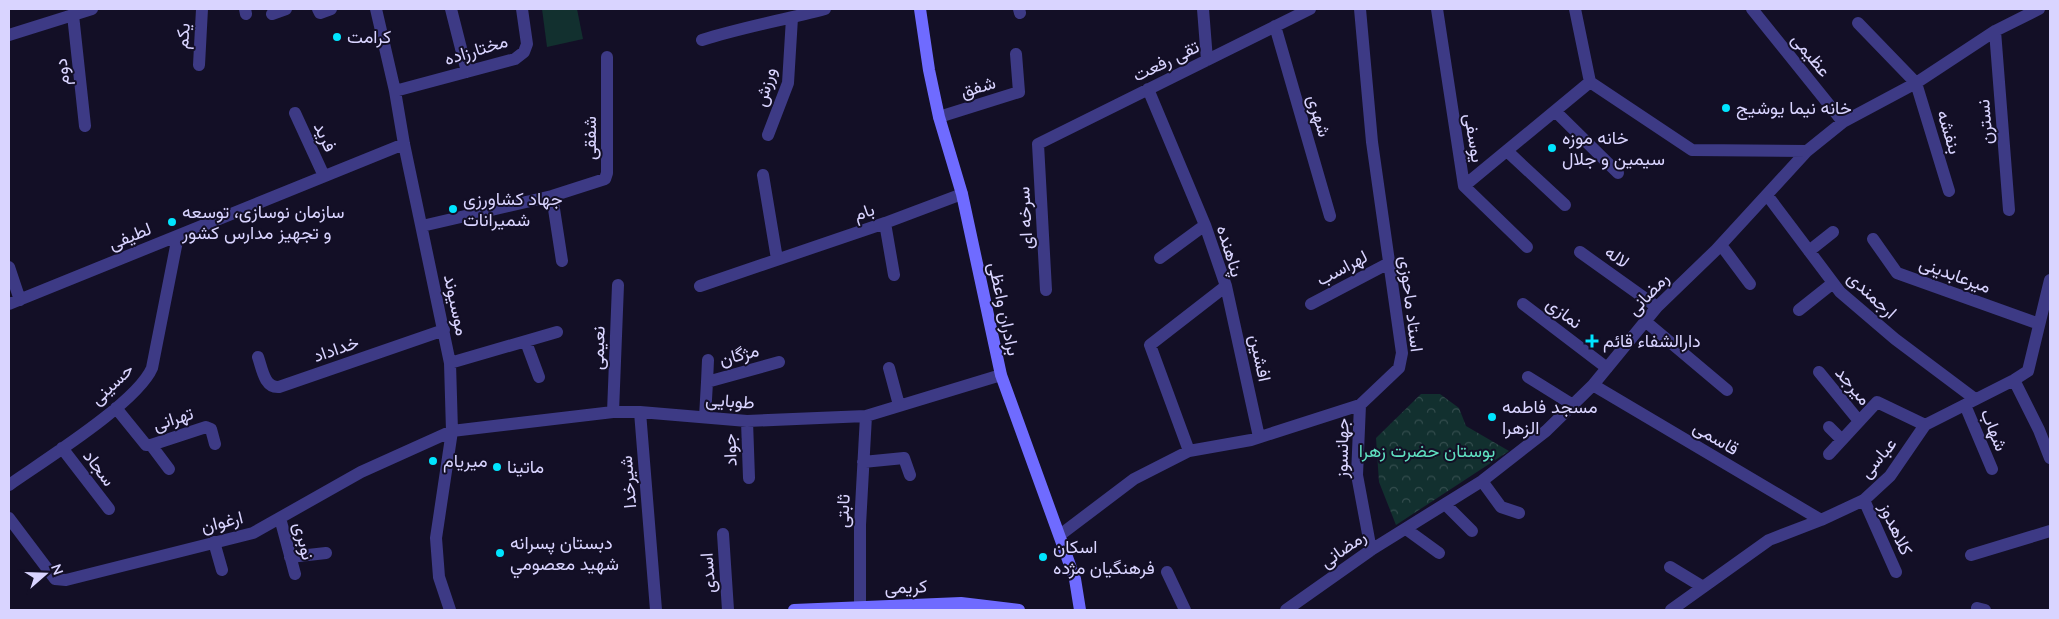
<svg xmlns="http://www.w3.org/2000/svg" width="2059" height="619" font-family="'Nunito Sans',Vazirmatn,sans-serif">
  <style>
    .grass { fill: #12302f }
    .park { fill: url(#park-crowns) }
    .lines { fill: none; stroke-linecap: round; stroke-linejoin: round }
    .street { stroke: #3d3a85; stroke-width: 12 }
    .secondary { stroke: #6f6bff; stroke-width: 12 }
    .poi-dot { fill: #00e5ff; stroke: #130f26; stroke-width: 2 }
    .labels { text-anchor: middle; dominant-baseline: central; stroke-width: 4; stroke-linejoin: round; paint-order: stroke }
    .street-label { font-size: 18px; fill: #d9d4ff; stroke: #130f26 }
    .poi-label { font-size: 18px; fill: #d9d4ff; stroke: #130f26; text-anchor: start }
    .park-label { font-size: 18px; fill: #5fe0c0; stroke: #130f26 }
  </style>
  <defs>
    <pattern id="park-crowns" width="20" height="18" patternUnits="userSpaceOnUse" patternTransform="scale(1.25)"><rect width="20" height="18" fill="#12302f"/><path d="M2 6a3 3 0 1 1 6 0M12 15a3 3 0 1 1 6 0" fill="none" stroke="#344d4e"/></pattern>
  </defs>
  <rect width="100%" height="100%" fill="#130f26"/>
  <path class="grass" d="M542 9H577L583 39 547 47Z"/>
  <path class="park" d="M1421 394H1440L1459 408 1466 426 1509 451 1396 525 1379 482 1376 438Z"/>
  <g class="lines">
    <path class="street" d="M245 9 246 14
      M318 9 320 13 331 9
      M376 9 395 91 404 144 450 363 452 431 436 538 439 577 450 610
      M451 9 467 72
      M1019 9 1020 13
      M1203 9 1207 60
      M1437 9 1464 186 1527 247
      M1575 9 1590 82 1692 150 1807 151
      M1752 9 1843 122
      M272 14 286 9
      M73 15 85 126
      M1858 23 1916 83 1949 191
      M1275 26 1330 216
      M1995 31 2009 210
      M9 35 92 9
      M702 40C743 27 784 20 825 9
      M199 65 202 9
      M1148 89 1205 225 1226 286 1259 437
      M395 91 515 59 524 52 527 44 522 9
      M1555 111 1618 173
      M295 113 324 176
      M939 117 1019 92 1016 54
      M768 135 788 83 792 18
      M1507 151 1565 205
      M763 175 777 259
      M1464 186 1590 82
      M1767 195 1840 292 1895 339 1975 399
      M552 196 562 261
      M885 223 894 275
      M422 226 552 196 605 179 607 173V57
      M1873 239 1897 273 2039 324
      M1721 245 1750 284
      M1809 251 1833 232
      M1580 252 1657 307
      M1160 258 1205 225
      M9 267 20 300
      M700 286 885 223 962 194
      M1046 290 1038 144 1310 9
      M9 304 404 144
      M1311 304 1389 263
      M1523 304 1607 368
      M1799 310 1833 283
      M1645 321 1727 390
      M526 342 539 377
      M258 357C262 368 264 388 279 387L444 330
      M450 363 557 332
      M889 368 899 405
      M1819 372 1859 421
      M1528 377 1573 405
      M2014 380 2039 430 2050 458
      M707 382 708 360
      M1593 385 1821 520
      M1360 405 1357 475 1371 550
      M1965 405 1992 469
      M116 408 146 445H151L206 427 211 429 215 444
      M613 412 618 285
      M640 412 656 610
      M705 417 707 382 779 362
      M747 421 749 478
      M1829 427 1842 440
      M151 445 169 469
      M62 448 109 509
      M1189 451 1150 345 1226 286
      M1829 454 1877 402 1925 425
      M863 462 904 458 910 475
      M1482 481 1501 507 1519 513
      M9 485C43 461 137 403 152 368L178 236
      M1864 500 1896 572
      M1445 504 1472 531
      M9 518 55 579 66 580 253 533 361 472 452 431 613 412H640L747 421 866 416 1001 375
      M280 518 295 574
      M1406 529 1439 553
      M723 534 728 610
      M1060 535 1134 479 1189 451 1251 440 1360 405 1399 368 1402 353 1372 142 1360 9
      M214 542 222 570
      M1971 555 2050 531
      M290 557 326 553
      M1670 567 1703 587
      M1167 572 1185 610
      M860 607V525L866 416
      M1977 608 1985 610
      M1286 610 1371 550 1482 481 1546 431 1593 385 1657 307 1716 250 1807 151 1843 122 1916 83 1995 31 2039 9
      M1671 610 1769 540 1821 520 1864 500 1890 476 1925 425 2014 380 2028 371 2050 280"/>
    <path class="secondary" d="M920 9 929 70 939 117 962 194 1001 375 1075 579 1080 610
      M794 610 961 603 1019 610"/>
  </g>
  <g class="poi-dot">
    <circle cx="337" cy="37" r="5"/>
    <circle cx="1726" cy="108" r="5"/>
    <circle cx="1552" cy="148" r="5"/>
    <circle cx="453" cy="209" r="5"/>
    <circle cx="172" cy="222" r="5"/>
    <path d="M1589.5 333.5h5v5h5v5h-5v5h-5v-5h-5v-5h5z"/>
    <circle cx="1492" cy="417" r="5"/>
    <circle cx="433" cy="461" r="5"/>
    <circle cx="497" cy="467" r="5"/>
    <circle cx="500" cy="553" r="5"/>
    <circle cx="1043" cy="557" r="5"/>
  </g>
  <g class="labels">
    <g class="street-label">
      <text transform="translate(183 36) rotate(-86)">یکم</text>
      <text transform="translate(476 50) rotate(-17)">مختارزاده</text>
      <text transform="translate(1811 55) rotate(51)">عظیمی</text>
      <text transform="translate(1166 61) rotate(-26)">تقی رفعت</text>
      <text transform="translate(62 72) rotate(-96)">دوم</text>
      <text transform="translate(765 87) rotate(-75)">ورزش</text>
      <text transform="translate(978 87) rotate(-17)">شفق</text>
      <text transform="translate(1319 116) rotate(74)">شهری</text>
      <text transform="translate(1985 122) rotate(-95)">نسترن</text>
      <text transform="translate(1949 132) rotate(73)">بنفشه</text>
      <text transform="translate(325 137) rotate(65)">فرید</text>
      <text transform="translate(590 138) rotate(-90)">شفقی</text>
      <text transform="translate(1474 138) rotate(81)">یوسفی</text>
      <text transform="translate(864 212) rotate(-19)">بام</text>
      <text transform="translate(1025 218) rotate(-93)">سرخه ای</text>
      <text transform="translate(130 236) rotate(-22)">لطیفی</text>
      <text transform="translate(1230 251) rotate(73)">پناهنده</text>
      <text transform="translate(1617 257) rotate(36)">لاله</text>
      <text transform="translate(1342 268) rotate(-28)">لهراسب</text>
      <text transform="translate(1955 275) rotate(20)">میرعابدینی</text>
      <text transform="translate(1648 294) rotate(-47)">رمضانی</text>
      <text transform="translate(1872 295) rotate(43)">ارجمندی</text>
      <text transform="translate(1411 304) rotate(83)">استاد ماحوزی</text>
      <text transform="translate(456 305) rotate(78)">موسیوند</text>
      <text transform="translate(1004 309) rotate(78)">برادران واعظی</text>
      <text transform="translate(1564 313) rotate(37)">نمازی</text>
      <text transform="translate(598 348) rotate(-88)">نعیمی</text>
      <text transform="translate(336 349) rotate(-19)">خداداد</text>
      <text transform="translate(739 355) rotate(-15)">مژگان</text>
      <text transform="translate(1260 358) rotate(78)">افشین</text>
      <text transform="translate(112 384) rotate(-43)">حسینی</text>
      <text transform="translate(1853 386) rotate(50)">میرجد</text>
      <text transform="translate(730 401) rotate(4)">طوبایی</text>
      <text transform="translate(173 419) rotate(-18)">تهرانی</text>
      <text transform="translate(1994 430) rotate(68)">شهاب</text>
      <text transform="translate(1716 438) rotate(31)">قاسمی</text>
      <text transform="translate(1342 448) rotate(-89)">جهانسوز</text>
      <text transform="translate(730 450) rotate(-93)">جواد</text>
      <text transform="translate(1878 458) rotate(-50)">عباسی</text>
      <text transform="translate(99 468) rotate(53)">سجاد</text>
      <text transform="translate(628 482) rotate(-95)">شیرخدا</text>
      <text transform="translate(843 511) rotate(-88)">ثابتی</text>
      <text transform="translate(222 522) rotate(-14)">ارغوان</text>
      <text transform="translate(1896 529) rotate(66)">کلاهدوز</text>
      <text transform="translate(304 541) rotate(76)">نوبری</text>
      <text transform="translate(1343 549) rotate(-35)">رمضانی</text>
      <text transform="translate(708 573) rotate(-94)">اسدی</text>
      <text transform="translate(906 587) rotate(-2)">کریمی</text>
    </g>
    <g class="poi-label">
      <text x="347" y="37">کرامت</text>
      <text x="1736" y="108">خانه نیما یوشیج</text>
      <text x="1562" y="138">خانه موزه<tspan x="1562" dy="21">سیمین و جلال</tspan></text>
      <text x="463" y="199">جهاد کشاورزی<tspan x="463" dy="21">شمیرانات</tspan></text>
      <text x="182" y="212">سازمان نوسازی، توسعه<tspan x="182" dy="21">و تجهیز مدارس کشور</tspan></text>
      <text x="1603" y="341">دارالشفاء قائم</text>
      <text x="1502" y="407">مسجد فاطمه<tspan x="1502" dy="21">الزهرا</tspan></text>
      <text x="443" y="461">میریام</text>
      <text x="507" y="467">ماتینا</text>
      <text x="510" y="543">دبستان پسرانه<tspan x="510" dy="21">شهيد معصومي</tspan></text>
      <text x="1053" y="547">اسکان<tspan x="1053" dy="21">فرهنگیان مژده</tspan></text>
    </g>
    <g class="park-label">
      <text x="1427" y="451">بوستان حضرت زهرا</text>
    </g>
  </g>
  <rect width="2059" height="619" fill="none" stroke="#d9d4ff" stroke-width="20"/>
  <g transform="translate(45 574) rotate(70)" stroke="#130f26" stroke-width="4" paint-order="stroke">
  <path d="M0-4L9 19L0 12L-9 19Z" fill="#d9d4ff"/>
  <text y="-8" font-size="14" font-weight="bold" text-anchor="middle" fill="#d9d4ff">N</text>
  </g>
</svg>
